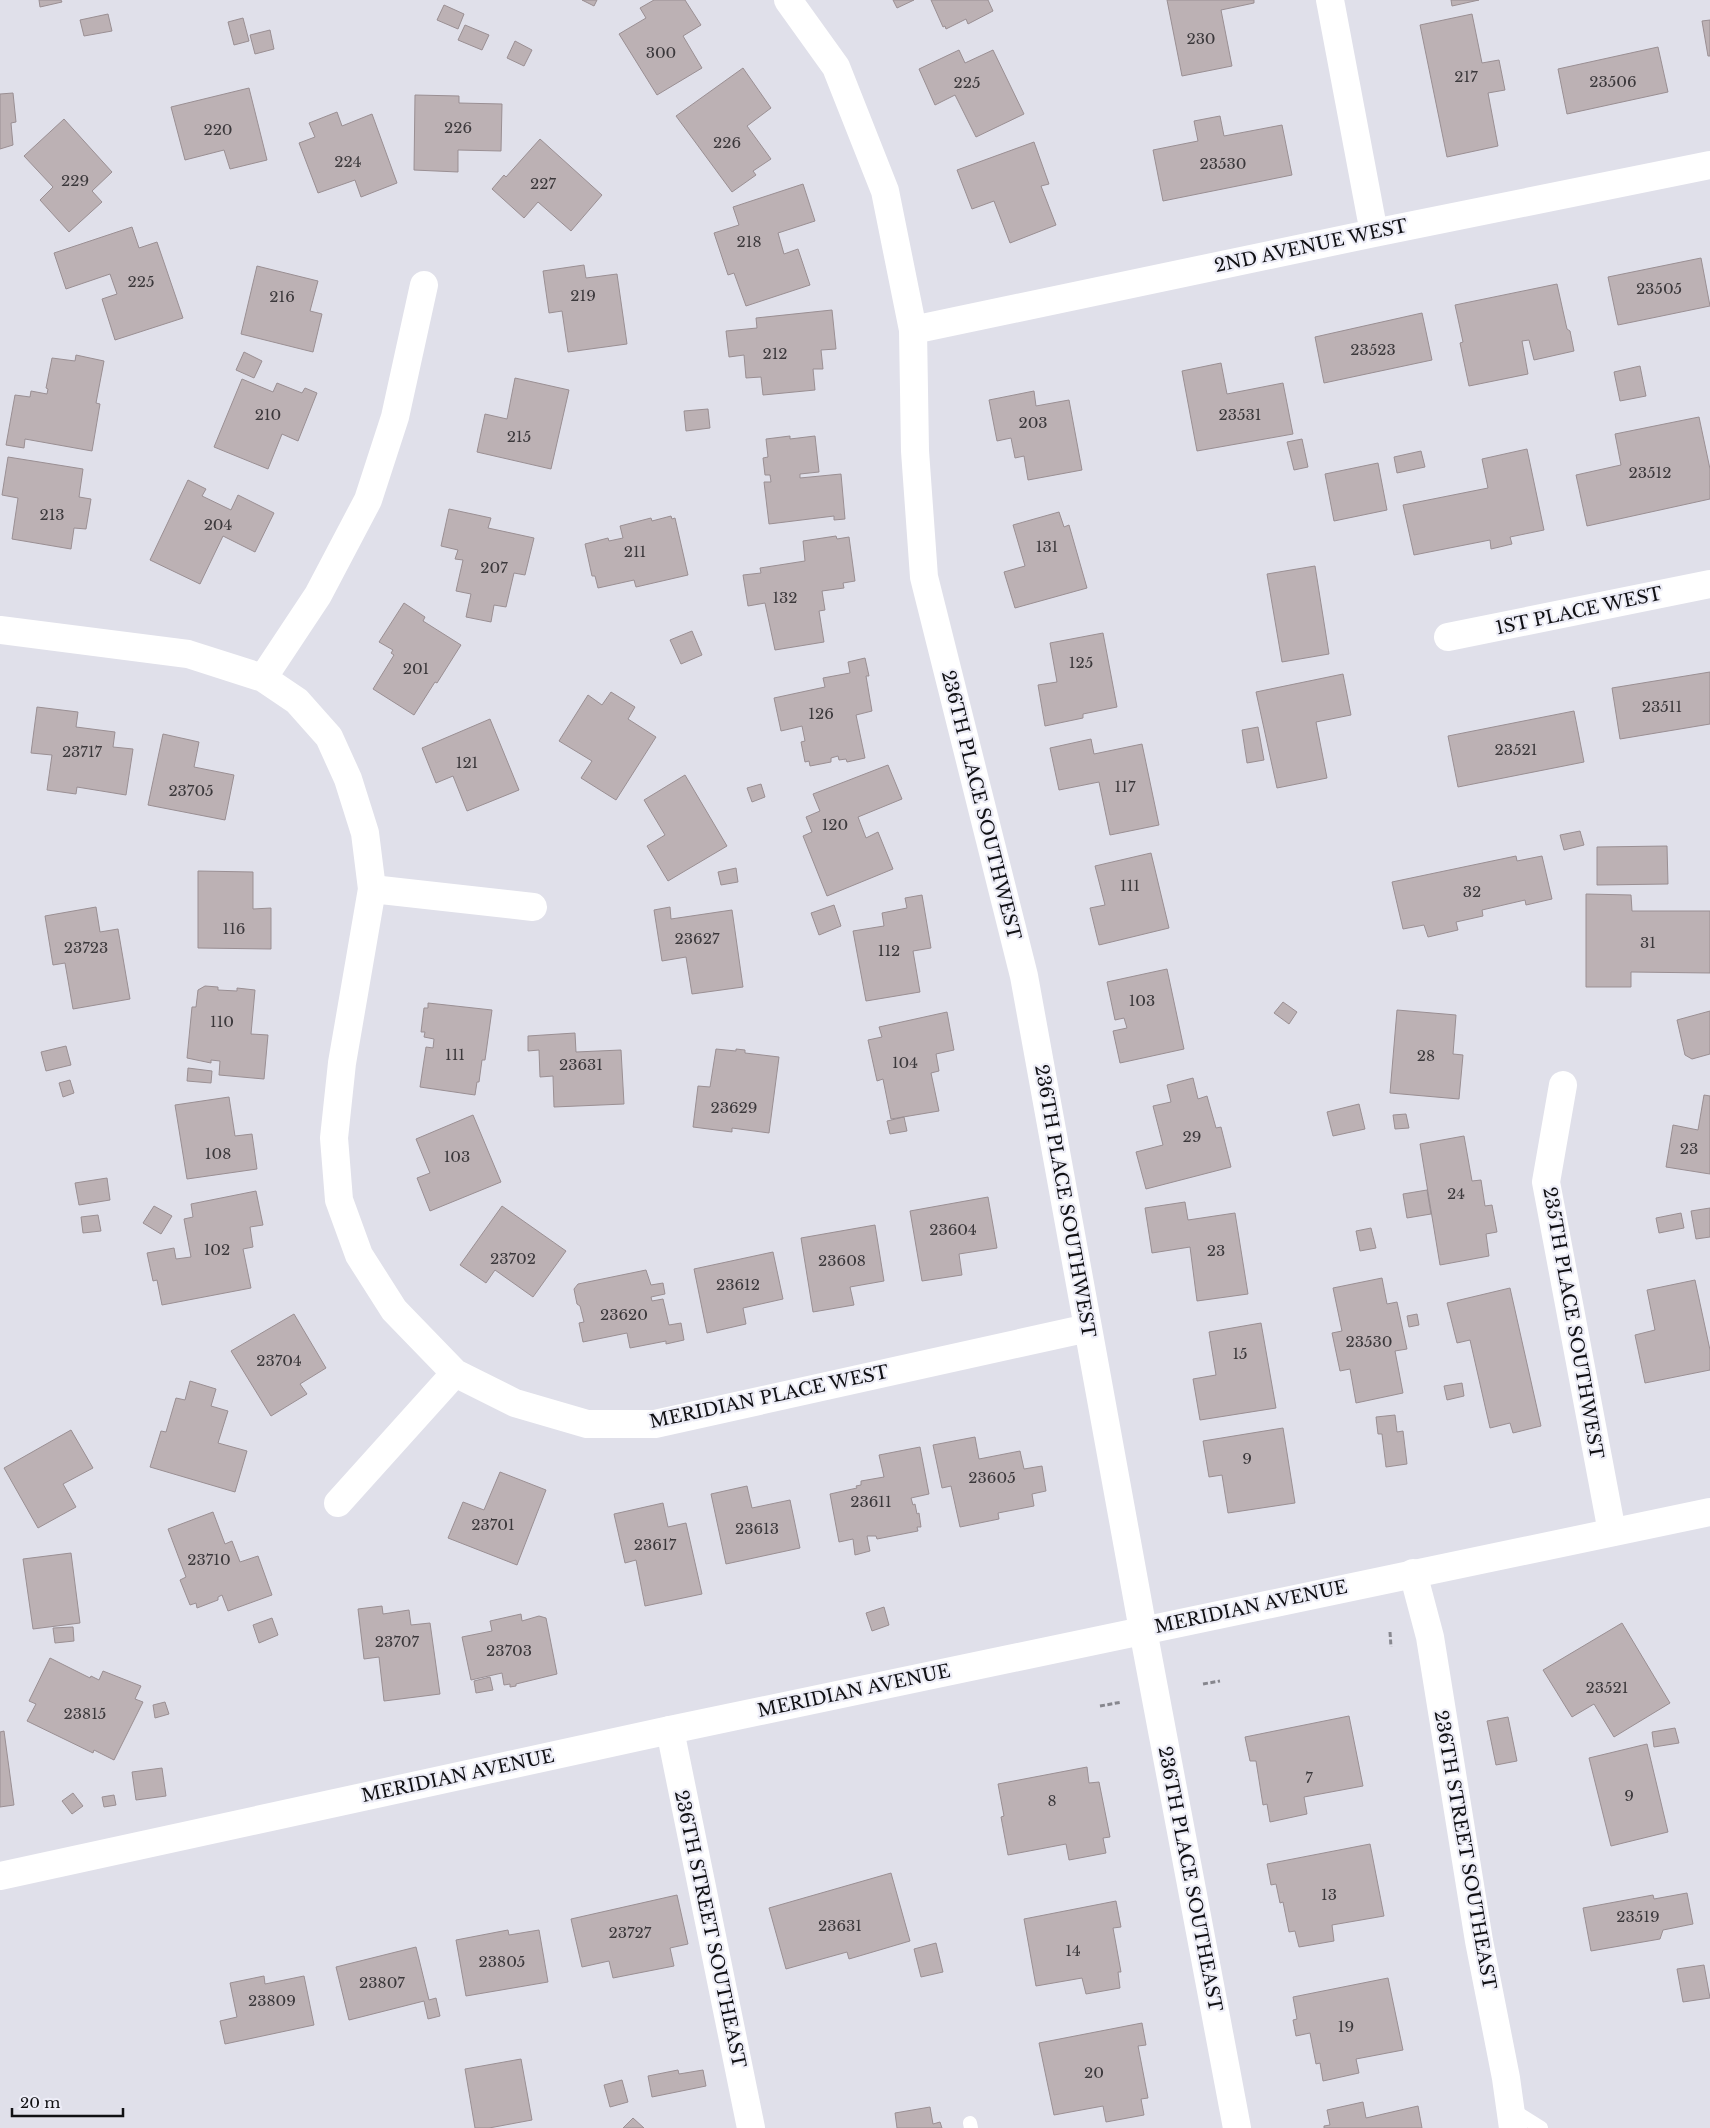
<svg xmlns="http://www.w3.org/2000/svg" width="1710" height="2128" font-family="'Libre Baskerville',serif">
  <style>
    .building { fill: #bcb1b4; stroke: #9a8f93 }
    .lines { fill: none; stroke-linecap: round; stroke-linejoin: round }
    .path { stroke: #87878e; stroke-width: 3; stroke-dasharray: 5 2.5; stroke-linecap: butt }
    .lane { stroke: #fff; stroke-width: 14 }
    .street { stroke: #fff; stroke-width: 28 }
    .secondary { stroke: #fff; stroke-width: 28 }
    .labels { text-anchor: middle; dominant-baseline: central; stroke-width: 4.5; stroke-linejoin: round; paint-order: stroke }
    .number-label { font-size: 15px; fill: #3b383b }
    .street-label { font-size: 18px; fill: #101013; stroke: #ededf7 }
  </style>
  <rect width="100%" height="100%" fill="#e0e0ea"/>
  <path class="building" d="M39 0H61L62 2 40 7Z
    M582 0H597L594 6Z
    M654 0H685L701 25 683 36 702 68 657 95 619 34 646 18 640 8Z
    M893 0H914L897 8Z
    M931 0H988L993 11 968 24 966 19 946 29 945 26 943 27Z
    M1167 0H1254V3L1221 10 1232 66 1182 76Z
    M1451 0H1479L1452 6Z
    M444 5 464 14 458 29 437 20Z
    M108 14 112 31 84 36 80 20Z
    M1472 14 1482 63 1499 60 1505 90 1488 93 1498 146 1447 157 1420 25Z
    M243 18 249 41 234 45 228 22Z
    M1710 20V56H1708L1702 21Z
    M465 25 489 35 482 50 458 40Z
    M270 30 274 49 255 54 250 35Z
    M515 41 532 50 524 66 507 58Z
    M1658 47 1668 92 1567 114 1558 69Z
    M959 50 965 63 993 50 1024 114 976 137 955 95 935 105 919 69Z
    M743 68 771 108 747 126 771 159 753 171 756 175 732 192 676 116Z
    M249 88 267 160 230 169 224 150 185 160 171 107Z
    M13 93 16 122 11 123 13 145 0 149V94Z
    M415 95 459 96V103L502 104 501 151 458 150V172L414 170Z
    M337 112 342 126 372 114 397 183 361 197 355 180 318 193 299 143 315 137 309 123Z
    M1220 116 1224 136 1282 125 1292 175 1163 201 1153 150 1198 141 1194 121Z
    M64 119 112 172 92 191 102 202 69 232 40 200 53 187 24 156Z
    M540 139 602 195 571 231 538 202 524 218 492 189 504 175 506 177Z
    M1034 142 1049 184 1041 186 1056 225 1010 243 994 201 972 209 957 170Z
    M803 184 815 221 778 233 784 254 798 249 810 285 746 306 734 273 728 275 714 233 739 225 733 207Z
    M132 227 139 248 157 242 183 318 115 340 102 299 117 294 110 274 66 289 54 253Z
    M1701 258 1710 306 1618 325 1608 277Z
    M584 265 586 278 617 274 627 344 568 352 562 311 549 313 543 271Z
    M257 266 318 281 310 311 322 314 313 352 241 334Z
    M1557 284 1567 329 1570 331 1574 351 1534 360 1529 340 1522 341 1528 374 1469 386 1460 343 1463 342 1455 305Z
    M832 310 836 349 821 350 823 369H813L815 390 763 395 761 377 746 378 744 355 729 357 726 331 757 328 756 318Z
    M1422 313 1432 360 1324 383 1315 337Z
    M244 352 262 361 254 378 236 370Z
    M76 355 104 361 96 403 100 404 92 451 25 439 24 448 6 445 15 395 30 397 31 391 47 394 48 389 46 388 52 358 75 361Z
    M1221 363 1227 394 1283 383 1293 434 1197 451 1182 371Z
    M1640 366 1646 396 1620 401 1614 372Z
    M515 378 569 390 551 469 477 452 485 414 507 419Z
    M242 379 273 392 277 383 302 393 305 388 317 393 298 441 282 434 268 469 214 447Z
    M1034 391 1036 406 1069 400 1082 470 1028 480 1024 456 1015 458 1011 438 997 441 989 400Z
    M708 409 710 428 686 431 684 411Z
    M1699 417 1710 469V499L1587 526 1576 475 1621 465 1615 434Z
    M790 436V439L815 436 819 472 800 474V478L841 474 845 519 834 520V516L769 524 764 482H771L770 475H765L763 458 768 457 766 439Z
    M1302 439 1308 467 1294 470 1287 442Z
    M1527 449 1544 530 1510 537 1512 544 1491 549 1490 540 1414 555 1403 505 1488 488 1482 459Z
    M1421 451 1425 467 1397 473 1394 457Z
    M8 457 83 469 79 497 91 499 86 529 74 528 71 549 12 539 18 498 2 495Z
    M1378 463 1387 510 1334 521 1325 474Z
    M188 480 206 489 202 496 231 510 238 495 274 513 255 552 223 536 200 584 150 560Z
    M449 509 491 518 488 528 534 538 525 575 514 573 506 607 494 605 491 622 466 617 471 594 456 591 463 560 455 559 458 550 441 546Z
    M1059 512 1064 527 1069 525 1087 588 1015 608 1004 572 1025 566 1013 525Z
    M671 516 672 519 675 518 688 575 636 587 634 580 598 588 595 576H592L585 544 608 538 609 541 623 538 620 526 651 518 652 521Z
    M836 536 837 539 849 537 855 581 843 583 844 588 822 591 825 610 819 611 824 642 775 650 765 603 748 606 743 575 761 573 760 568 805 561 803 541Z
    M1315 566 1329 654 1282 662 1267 574Z
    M404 603 425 617 423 621 461 645 437 683 435 682 414 715 373 689 394 655 391 653 393 650 379 642Z
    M692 631 702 655 681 664 670 640Z
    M1103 633 1117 707 1083 714V718L1045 726 1038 685 1057 682 1050 643Z
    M865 658 869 676H866L872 711 856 715 865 758 847 762 846 759 839 760 838 756 831 758V762L810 766 809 761 805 762 801 742 805 741 802 726 781 731 774 698 825 687 823 678 850 673 848 662Z
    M1710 672V724L1620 739 1612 688Z
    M1343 674 1351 715 1316 722 1327 778 1277 788 1256 692Z
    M611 692 635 707 628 719 656 737 616 800 581 778 592 761 559 741 588 695 602 705Z
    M37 707 78 712 76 727 115 732 113 747 133 749 126 795 77 787 76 794 47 790 52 755 31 753Z
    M1574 711 1584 762 1458 787 1448 736Z
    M490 719 519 790 467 811 453 776 436 783 422 748Z
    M1258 727 1264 760 1247 763 1242 730Z
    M163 734 199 742 194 767 234 775 225 820 148 805Z
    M1091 739 1094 754 1142 744 1159 825 1110 835 1099 782 1059 790 1050 748Z
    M888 765 902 799 858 817 866 838 878 832 893 869 827 896 803 836 812 832 806 817 820 811 813 794Z
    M685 775 727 846 668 881 647 846 665 835 644 800Z
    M761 784 765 797 752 802 747 788Z
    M1580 831 1584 845 1564 850 1560 835Z
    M1667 846 1668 884 1597 885V847Z
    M1151 853 1169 928 1099 945 1090 908 1105 905 1095 866Z
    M1516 856 1517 861 1542 856 1552 899 1526 905 1525 900 1482 910 1483 916 1456 922 1458 930 1428 937 1424 925 1403 929 1392 882Z
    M736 868 738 882 721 885 718 872Z
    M198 871 253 872V909L271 908V949L198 948Z
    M1586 894 1631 895 1632 911H1710V973L1631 972V987H1586Z
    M922 895 931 948 913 951 920 992 866 1001 853 931 884 926 882 913 907 908 905 898Z
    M834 905 841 926 819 935 811 913Z
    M96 907 100 932 118 929 130 999 73 1009 65 963 53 965 45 916Z
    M670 907 671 919 732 910 743 987 692 994 686 957 662 961 654 910Z
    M1167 969 1184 1049 1120 1063 1113 1031 1127 1028 1124 1018 1115 1020 1107 982Z
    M205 986 218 987V990L237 991V988L255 990 251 1034 268 1035 264 1079 219 1075 220 1061 211 1060V1063L187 1058 192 1007H196L198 990Z
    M1283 1002 1297 1012 1289 1024 1274 1013Z
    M428 1003 492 1010 485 1060H482L479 1082H477L475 1095 420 1087 426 1047 433 1048 434 1039 424 1037 425 1032H421L424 1008H428Z
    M1397 1010 1456 1015 1453 1054 1463 1055 1459 1099 1390 1093Z
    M1710 1011V1054L1692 1059 1685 1055 1677 1020Z
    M947 1012 954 1050 936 1054 939 1071 931 1073 939 1111 891 1119 883 1079 877 1081 868 1040 882 1037 879 1027Z
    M575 1033 576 1052 621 1050 624 1104 554 1107 553 1076 540 1077 539 1050 528 1051V1036Z
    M66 1046 71 1065 46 1071 41 1052Z
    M716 1049 736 1051V1049L745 1050V1053L779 1057 769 1133 732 1128V1132L693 1127 698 1086 710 1087Z
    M188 1068 212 1071 211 1083 187 1081Z
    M1193 1078 1198 1099 1207 1096 1216 1128 1221 1127 1231 1167 1146 1189 1136 1152 1163 1145 1153 1106 1171 1102 1167 1085Z
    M70 1080 74 1093 63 1097 59 1083Z
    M1704 1095 1710 1096V1174L1666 1167 1673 1125 1698 1130Z
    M229 1097 235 1136 252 1134 257 1169 187 1179 175 1105Z
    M1359 1104 1365 1129 1333 1136 1327 1112Z
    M1406 1114 1409 1128 1395 1129 1393 1115Z
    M473 1115 501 1182 430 1211 417 1178 430 1173 416 1139Z
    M904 1117 907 1131 890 1134 887 1121Z
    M1464 1136 1472 1181 1481 1180 1485 1206 1492 1205 1497 1232 1486 1234 1489 1256 1440 1265 1420 1144Z
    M107 1178 110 1200 79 1205 75 1183Z
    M1427 1190 1431 1214 1407 1218 1403 1194Z
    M256 1191 263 1225 250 1227 253 1247 243 1249 251 1288 162 1305 157 1280 153 1281 147 1253 174 1248 176 1259 191 1257 184 1219 193 1217 191 1204Z
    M988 1197 997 1248 959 1254 962 1275 922 1281 910 1211Z
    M1185 1202 1188 1220 1235 1213 1248 1294 1197 1301 1190 1247 1152 1253 1145 1208Z
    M154 1206 172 1216 161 1234 143 1223Z
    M502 1206 566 1251 533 1297 495 1270 486 1283 460 1265Z
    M1710 1208V1237L1696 1239 1691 1211Z
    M1681 1213 1684 1228 1659 1233 1656 1218Z
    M98 1215 101 1231 83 1233 81 1217Z
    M875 1225 884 1281 850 1287 854 1305 813 1312 801 1238Z
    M1371 1228 1376 1248 1360 1251 1356 1231Z
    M773 1252 783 1299 743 1308 746 1324 707 1333 694 1269Z
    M646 1270 651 1285 663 1283 665 1294 651 1297 652 1301 663 1299 669 1325 681 1323 684 1340 666 1344V1341L630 1348 627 1333 583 1342 579 1323 584 1322 580 1306 577 1304 574 1289 578 1284Z
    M1382 1278 1387 1304 1397 1302 1407 1349 1395 1351 1403 1393 1356 1403 1350 1369 1340 1371 1332 1333 1342 1331 1333 1288Z
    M1695 1280 1710 1350V1370L1645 1383 1635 1335 1655 1330 1647 1290Z
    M1510 1288 1541 1426 1513 1433 1510 1423 1490 1428 1470 1340 1457 1343 1447 1303Z
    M294 1314 326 1368 300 1384 307 1394 271 1416 231 1351Z
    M1417 1314 1419 1325 1409 1327 1407 1316Z
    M1261 1323 1276 1408 1200 1420 1193 1379 1216 1375 1209 1332Z
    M190 1381 216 1389 211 1406 228 1411 218 1443 247 1451 235 1492 150 1467 161 1431 166 1432 176 1398 185 1400Z
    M1462 1383 1464 1396 1447 1400 1444 1386Z
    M1395 1415 1397 1432 1403 1431 1407 1464 1386 1467 1382 1434H1378L1376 1417Z
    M1283 1428 1295 1503 1228 1513 1222 1475 1209 1477 1203 1441Z
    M71 1430 93 1468 63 1484 76 1507 38 1528 4 1468Z
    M975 1437 979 1459 1020 1451 1024 1469 1042 1466 1046 1491 1032 1494 1034 1506 998 1513 999 1519 960 1527 951 1486 942 1488 933 1445Z
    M920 1447 929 1494 911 1498 913 1505 915 1504 917 1514 919 1513 921 1527H917L918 1531 877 1539 876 1536H867L870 1551 855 1555 853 1539 839 1542 830 1494 857 1488 856 1486 861 1485V1481L884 1477 879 1455Z
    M500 1472 546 1490 517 1565 448 1538 463 1502 484 1510Z
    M747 1486 752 1508 790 1500 800 1548 726 1564 711 1494Z
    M663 1503 668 1527 686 1523 702 1594 645 1606 636 1560 625 1563 614 1514Z
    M213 1512 225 1544 232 1541 240 1562 258 1556 272 1595 228 1611 222 1595 218 1597V1600L197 1608 196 1603 190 1605 180 1580 186 1577 168 1529Z
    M71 1553 80 1623 33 1629 23 1559Z
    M382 1606 383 1614 409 1610 411 1625 430 1623 440 1694 384 1701 379 1657 364 1659 358 1609Z
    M884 1607 889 1625 872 1631 866 1613Z
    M521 1614 522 1621 539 1616 546 1618 557 1674 516 1684V1686L510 1687V1684L504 1685 502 1673 471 1680 462 1637 492 1631 490 1621Z
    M272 1618 278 1635 259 1643 253 1625Z
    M1622 1623 1670 1703 1614 1737 1594 1704 1572 1717 1543 1670Z
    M73 1627 74 1641 55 1643 53 1628Z
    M50 1658 90 1678 91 1676 99 1680 103 1671 141 1686 135 1699 143 1702 114 1760 94 1750 93 1753 27 1721 36 1704 29 1701Z
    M490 1677 493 1690 476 1693 474 1681Z
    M165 1702 169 1714 155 1718 153 1705Z
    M1349 1716 1363 1786 1304 1797 1307 1814 1270 1822 1267 1804 1263 1805 1256 1761H1250L1245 1737Z
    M1508 1717 1517 1761 1496 1765 1487 1721Z
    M1675 1728 1679 1743 1654 1747 1652 1732Z
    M4 1731 14 1805 0 1807V1732Z
    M1647 1744 1668 1832 1611 1846 1589 1758Z
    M1087 1767 1089 1783 1099 1782 1110 1837 1103 1838 1106 1853 1069 1860 1066 1844 1008 1855 1001 1817 1004 1816 998 1784Z
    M162 1768 166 1796 136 1800 132 1772Z
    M73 1793 83 1806 72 1814 62 1801Z
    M114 1795 116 1805 104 1807 102 1797Z
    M1370 1844 1384 1916 1332 1925 1334 1941 1299 1947 1295 1931 1289 1932 1283 1902 1280 1903 1276 1884 1271 1885 1267 1864Z
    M891 1873 910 1941 849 1959 847 1952 786 1969 769 1908Z
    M1687 1893 1693 1924 1663 1930 1660 1939 1591 1951 1583 1908 1653 1895 1654 1899Z
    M677 1895 688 1944 670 1948 674 1966 613 1978 609 1961 582 1967 571 1919Z
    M1116 1901 1121 1927 1113 1928 1121 1972H1118L1120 1988 1086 1994 1082 1978 1036 1986 1024 1919Z
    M508 1930 509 1935 539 1930 548 1982 466 1996 456 1940Z
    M936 1943 943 1972 921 1977 914 1949Z
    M416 1947 429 2000 436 1998 440 2016 428 2019 424 2001 349 2020 336 1967Z
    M1704 1965 1710 1998 1683 2002 1677 1969Z
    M264 1976 265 1984 304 1976 314 2025 225 2044 220 2021 237 2017 230 1983Z
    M1388 1978 1403 2050 1356 2059 1359 2073 1323 2081 1320 2063 1316 2064 1310 2033 1296 2036 1293 2020 1297 2019 1293 1997Z
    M1142 2023 1146 2045 1138 2046 1148 2098 1141 2099 1144 2115 1106 2122 1103 2106 1054 2115 1039 2043Z
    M521 2059 532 2120 489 2128H475L465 2069Z
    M678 2070 679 2074 703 2070 706 2086 652 2097 648 2076Z
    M622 2080 628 2102 610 2107 604 2085Z
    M1363 2102 1366 2118 1418 2106 1422 2128H1324V2126L1330 2125 1327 2110Z
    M930 2107 933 2124 940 2122 942 2128H897L895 2113Z
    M633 2118 644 2128H623Z"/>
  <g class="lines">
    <path class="path" d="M1390 1632 1391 1647
      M1203 1684 1220 1681
      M1100 1706 1122 1702"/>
    <path class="lane" d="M1511 2109 1541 2128
      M970 2123 971 2128"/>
    <path class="street" d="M788 0 836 67 885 191 913 330 915 451 924 577 1024 976 1143 1630 1237 2128
      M1330 0 1374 233
      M913 330 1374 233 1710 165
      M0 630 188 654 263 678 297 701 329 737 348 779 365 833 372 889 342 1063 334 1138 339 1200 359 1255 394 1310 455 1373 338 1503
      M1448 637 1710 584
      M263 678 318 595 368 500 395 417 424 285
      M372 889 533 907
      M1563 1085 1546 1182 1612 1532
      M455 1373 515 1403 587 1424H655L1088 1328
      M1413 1573 1430 1637 1479 1941 1506 2078 1513 2128
      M670 1730 751 2128"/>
    <path class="secondary" d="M0 1876 670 1730 1710 1512"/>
  </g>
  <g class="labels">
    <g class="number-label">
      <text x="1201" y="38">230</text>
      <text x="661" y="52">300</text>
      <text x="1466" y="76">217</text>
      <text x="1613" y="81">23506</text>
      <text x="967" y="82">225</text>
      <text x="458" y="127">226</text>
      <text x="218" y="129">220</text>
      <text x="727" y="142">226</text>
      <text x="348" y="161">224</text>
      <text x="1223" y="163">23530</text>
      <text x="75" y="180">229</text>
      <text x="543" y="183">227</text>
      <text x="749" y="241">218</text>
      <text x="141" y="281">225</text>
      <text x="1659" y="288">23505</text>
      <text x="583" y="295">219</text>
      <text x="282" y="296">216</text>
      <text x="1373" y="349">23523</text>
      <text x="775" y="353">212</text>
      <text x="268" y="414">210</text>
      <text x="1240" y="414">23531</text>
      <text x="1033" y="422">203</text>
      <text x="519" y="436">215</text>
      <text x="1650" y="472">23512</text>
      <text x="52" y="514">213</text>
      <text x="218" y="524">204</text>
      <text x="1047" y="546">131</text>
      <text x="635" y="551">211</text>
      <text x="494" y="567">207</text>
      <text x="785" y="597">132</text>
      <text x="1081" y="662">125</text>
      <text x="416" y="668">201</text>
      <text x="1662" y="706">23511</text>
      <text x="821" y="713">126</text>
      <text x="1516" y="749">23521</text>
      <text x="82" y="751">23717</text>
      <text x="467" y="762">121</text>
      <text x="1125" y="786">117</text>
      <text x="191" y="790">23705</text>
      <text x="835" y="824">120</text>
      <text x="1130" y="885">111</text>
      <text x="1472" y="891">32</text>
      <text x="234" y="928">116</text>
      <text x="697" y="938">23627</text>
      <text x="1648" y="942">31</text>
      <text x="86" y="947">23723</text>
      <text x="889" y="950">112</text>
      <text x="1142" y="1000">103</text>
      <text x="222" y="1021">110</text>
      <text x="455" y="1054">111</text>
      <text x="1426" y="1055">28</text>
      <text x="905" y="1062">104</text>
      <text x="581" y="1064">23631</text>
      <text x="734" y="1107">23629</text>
      <text x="1192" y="1136">29</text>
      <text x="1689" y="1148">23</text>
      <text x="218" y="1153">108</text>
      <text x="457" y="1156">103</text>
      <text x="1456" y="1193">24</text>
      <text x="953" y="1229">23604</text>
      <text x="217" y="1249">102</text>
      <text x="1216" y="1250">23</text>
      <text x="513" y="1258">23702</text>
      <text x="842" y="1260">23608</text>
      <text x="738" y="1284">23612</text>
      <text x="624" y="1314">23620</text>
      <text x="1369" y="1341">23530</text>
      <text x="1240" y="1353">15</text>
      <text x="279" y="1360">23704</text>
      <text x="1247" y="1458">9</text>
      <text x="992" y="1477">23605</text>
      <text x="871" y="1501">23611</text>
      <text x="493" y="1524">23701</text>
      <text x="757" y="1528">23613</text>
      <text x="655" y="1544">23617</text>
      <text x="209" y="1559">23710</text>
      <text x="397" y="1641">23707</text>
      <text x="509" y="1650">23703</text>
      <text x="1607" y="1687">23521</text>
      <text x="85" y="1713">23815</text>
      <text x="1309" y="1777">7</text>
      <text x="1629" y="1795">9</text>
      <text x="1052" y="1800">8</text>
      <text x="1329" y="1894">13</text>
      <text x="1638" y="1916">23519</text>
      <text x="840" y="1925">23631</text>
      <text x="630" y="1932">23727</text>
      <text x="1073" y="1950">14</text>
      <text x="502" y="1961">23805</text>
      <text x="382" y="1982">23807</text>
      <text x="272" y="2000">23809</text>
      <text x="1346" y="2026">19</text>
      <text x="1094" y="2072">20</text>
    </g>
    <g class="street-label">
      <text transform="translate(1311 246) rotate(-12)">2ND AVENUE WEST</text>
      <text transform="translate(1579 611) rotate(-12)">1ST PLACE WEST</text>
      <text transform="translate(981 805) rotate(76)">236TH PLACE SOUTHWEST</text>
      <text transform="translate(1065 1201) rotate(80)">236TH PLACE SOUTHWEST</text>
      <text transform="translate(1573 1323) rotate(80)">235TH PLACE SOUTHWEST</text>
      <text transform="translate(769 1397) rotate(-12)">MERIDIAN PLACE WEST</text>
      <text transform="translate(1251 1607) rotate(-12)">MERIDIAN AVENUE</text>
      <text transform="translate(854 1691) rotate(-12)">MERIDIAN AVENUE</text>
      <text transform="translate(458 1776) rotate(-12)">MERIDIAN AVENUE</text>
      <text transform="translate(1465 1850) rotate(80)">236TH STREET SOUTHEAST</text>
      <text transform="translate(1190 1879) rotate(79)">236TH PLACE SOUTHEAST</text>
      <text transform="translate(710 1929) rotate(78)">236TH STREET SOUTHEAST</text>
    </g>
  </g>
  <path d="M12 2108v8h111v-8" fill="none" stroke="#101013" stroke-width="2.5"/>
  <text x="20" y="2108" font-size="15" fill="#101013" stroke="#ededf7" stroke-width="4" paint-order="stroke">20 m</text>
</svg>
